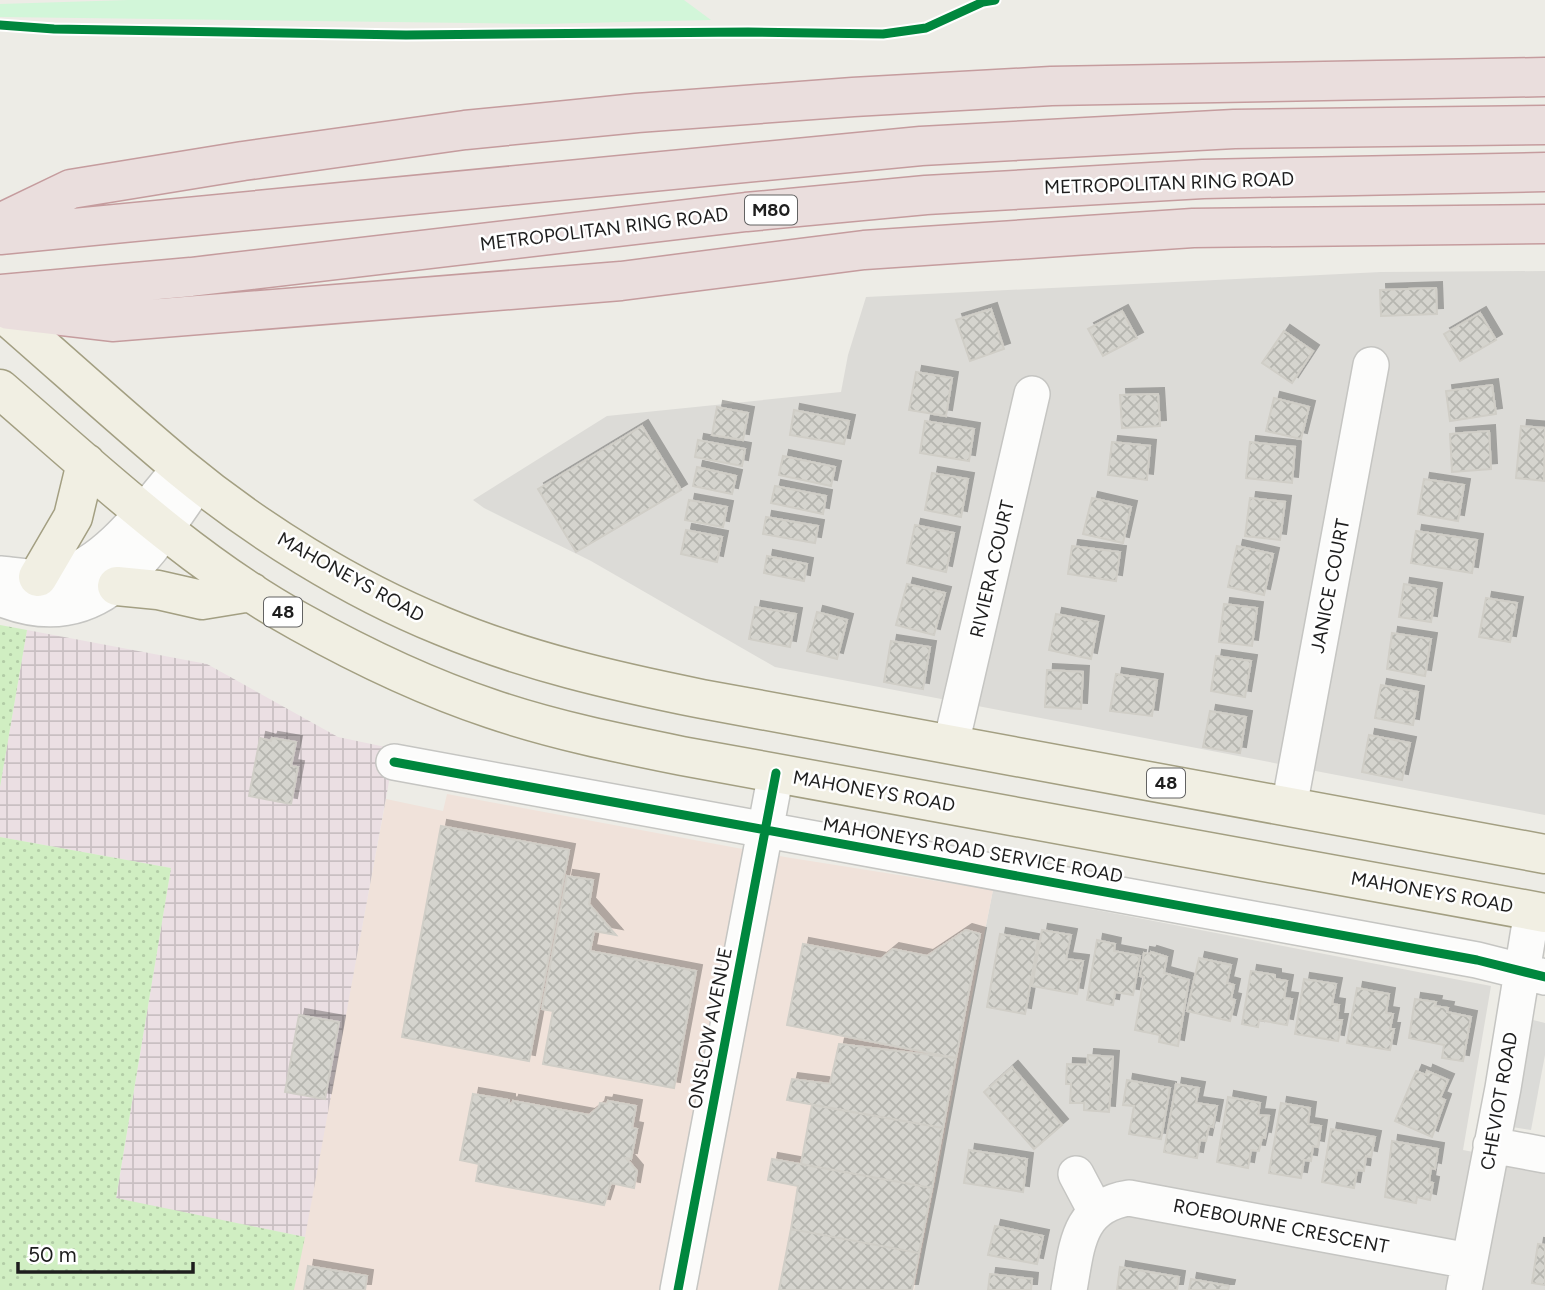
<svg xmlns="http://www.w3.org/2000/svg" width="1545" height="1290" font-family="Figtree,sans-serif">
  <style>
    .residential { fill: #dcdbd7 }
    .commercial { fill: #f0e2da }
    .industrial { fill: url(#industrial-grid) }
    .grass { fill: url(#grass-dots) }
    .park { fill: #d2f6d9 }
    .parking { fill: #dbdbd8 }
    .building { fill: url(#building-cross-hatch); stroke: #d0cec7; stroke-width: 2; filter: url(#shadow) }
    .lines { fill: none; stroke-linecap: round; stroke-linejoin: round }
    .minor-casing { stroke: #c5c5c2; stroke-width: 38 }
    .major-casing { stroke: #a39f82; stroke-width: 41 }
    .highway-casing { stroke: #c59c9e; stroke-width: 41 }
    .minor { stroke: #fcfcfb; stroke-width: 35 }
    .major { stroke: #f1efe3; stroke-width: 38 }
    .highway { stroke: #eadedd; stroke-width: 38 }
    .cycleway-casing { stroke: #fff; stroke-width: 13 }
    .cycleway { stroke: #00873e; stroke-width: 9 }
    .labels { text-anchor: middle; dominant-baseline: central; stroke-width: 5; stroke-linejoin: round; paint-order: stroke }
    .shield { fill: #fff; stroke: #626262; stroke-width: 2 }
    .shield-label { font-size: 18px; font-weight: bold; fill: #1e1e1e }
    .street-label { font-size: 19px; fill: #1e1e1e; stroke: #fff }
  </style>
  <defs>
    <pattern id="industrial-grid" width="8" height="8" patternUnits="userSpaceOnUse" patternTransform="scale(1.75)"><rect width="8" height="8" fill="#ebdfe3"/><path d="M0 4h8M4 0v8" fill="none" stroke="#c9bfc2"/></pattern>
    <pattern id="grass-dots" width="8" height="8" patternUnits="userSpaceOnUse" patternTransform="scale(1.75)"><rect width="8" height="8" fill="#d0eec2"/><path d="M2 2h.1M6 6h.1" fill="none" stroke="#b2cca6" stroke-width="1.8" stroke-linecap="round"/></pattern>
    <pattern id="building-cross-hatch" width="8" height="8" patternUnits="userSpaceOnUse" patternTransform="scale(1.75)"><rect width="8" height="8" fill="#d5d4ce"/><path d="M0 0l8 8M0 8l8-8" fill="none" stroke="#b6b6b0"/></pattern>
    <filter id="shadow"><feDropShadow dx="6" dy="-6" stdDeviation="0" flood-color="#0004"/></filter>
  </defs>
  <rect width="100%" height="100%" fill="#edece6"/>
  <path class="residential" d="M1545 271V815L775 667 591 561 484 508 473 500 607 416 841 392 848 355 866 297 1381 272Z
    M993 890 1491 986 1463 1150 1545 1166V1290H914Z"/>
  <path class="commercial" d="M447 794 785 857 993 890 914 1290H294L386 799 443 811Z"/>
  <path class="industrial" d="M27 630 207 664 338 737 395 749 305 1237 116 1199 171 868 0 837V787Z"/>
  <path class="grass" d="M0 625 27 630 0 787Z
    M0 837 171 868 116 1198 305 1237 294 1290H0Z"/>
  <path class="park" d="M128 0H684L711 20 541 24 0 17V4Z"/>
  <path class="parking" d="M1533 1020 1545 1023V1055L1531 1130 1512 1127Z"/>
  <path class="building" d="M1436 288 1437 314 1381 316 1380 290Z
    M991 309 1004 349 970 361 956 320Z
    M1122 311 1137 338 1103 356 1088 329Z
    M1480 313 1496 340 1460 361 1444 334Z
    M1284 331 1313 351 1292 383 1262 363Z
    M916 372 952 378 946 416 909 410Z
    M1492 385 1496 414 1450 421 1446 391Z
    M1158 394 1160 426 1122 428 1120 395Z
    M1274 398 1309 407 1301 439 1266 431Z
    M717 407 748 413 743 440 712 435Z
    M794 410 849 421 844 444 790 435Z
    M925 421 974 429 969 461 920 453Z
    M642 426 681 490 576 552 538 489Z
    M1521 426 1545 428 1544 481 1516 478Z
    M1489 431 1491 469 1452 472 1450 434Z
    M698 440 745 449 742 466 695 457Z
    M1112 442 1150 446 1147 480 1108 475Z
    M1250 442 1295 447 1292 483 1246 478Z
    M783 456 835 467 831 486 779 475Z
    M697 467 736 476 732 494 693 486Z
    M932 473 968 479 961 517 925 510Z
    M1424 479 1464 485 1458 521 1418 514Z
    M775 486 826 496 823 514 771 503Z
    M1092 498 1131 507 1123 543 1083 534Z
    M1250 498 1285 502 1280 540 1245 536Z
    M689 500 727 507 723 527 685 520Z
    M766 517 818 526 815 543 763 534Z
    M915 525 954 533 946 572 907 563Z
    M686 530 722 537 717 562 681 554Z
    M1416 531 1477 540 1472 573 1411 563Z
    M1072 546 1120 552 1116 581 1068 574Z
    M1237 546 1273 554 1264 595 1228 587Z
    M767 556 807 564 804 581 764 573Z
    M907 584 945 593 934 635 896 625Z
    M1404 584 1436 589 1431 622 1399 617Z
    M1486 598 1517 603 1510 642 1479 637Z
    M1224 604 1257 608 1252 646 1219 642Z
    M755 607 796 614 790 647 749 639Z
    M817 612 847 620 837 659 807 651Z
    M1056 614 1098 622 1091 659 1049 650Z
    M1392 633 1431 639 1425 676 1387 669Z
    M891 641 930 647 923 689 884 682Z
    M1216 656 1251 661 1245 697 1211 691Z
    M1047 670 1083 672 1081 709 1045 707Z
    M1116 674 1157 680 1152 716 1110 711Z
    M1381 685 1418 692 1413 725 1375 718Z
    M1210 711 1246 717 1240 753 1203 747Z
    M1369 735 1410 743 1402 780 1362 772Z
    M260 738 271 741 272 738 296 742 291 766 298 767 291 804 249 796Z
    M441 826 569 850 529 1061 402 1037Z
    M567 876 593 880 589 904 616 935 594 931 590 951 696 971 674 1088 543 1064 553 1011 542 1009Z
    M966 930 980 934 956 1058 787 1025 803 944 881 959 893 949 927 956Z
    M1042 930 1071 935 1066 959 1083 961 1077 994 1032 986Z
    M1000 934 1038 941 1025 1014 987 1007Z
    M1097 940 1115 944 1114 951 1140 956 1133 995 1115 992 1113 1005 1087 1000Z
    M1151 952 1167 957 1164 973 1189 980 1178 1046 1159 1042 1160 1035 1135 1030 1144 977 1140 976 1144 953 1150 954Z
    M1199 958 1231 965 1227 983 1234 985 1231 999 1235 1000 1230 1021 1187 1011Z
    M1251 971 1275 975V979L1287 981 1284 998 1292 999 1287 1025 1259 1020 1258 1027 1242 1024Z
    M1304 979 1336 984 1332 1004 1339 1005 1337 1020H1342L1338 1041 1295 1034Z
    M1357 988 1389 994 1386 1013 1393 1014 1390 1029H1394L1390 1050 1347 1043Z
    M1415 999 1436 1002 1435 1006 1448 1008 1447 1012 1471 1017 1463 1061 1442 1058 1444 1045 1409 1038Z
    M299 1015 339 1022 325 1099 285 1092Z
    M839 1044 956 1058 943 1128 787 1100 792 1079 830 1084Z
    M1088 1055 1113 1057 1109 1112 1084 1110V1103H1070L1071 1084H1066L1067 1064 1087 1065Z
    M1012 1067 1062 1125 1034 1149 984 1092Z
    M1416 1071 1426 1075 1427 1071 1448 1080 1440 1098 1445 1100 1432 1137 1395 1121Z
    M1127 1080 1170 1088 1161 1139 1129 1134 1134 1106 1123 1105Z
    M1176 1084 1199 1088 1196 1103 1217 1106 1213 1127 1209 1126 1206 1141 1200 1140 1197 1158 1164 1152Z
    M473 1094 509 1100V1103L512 1104 513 1101 589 1115 599 1107 600 1103 607 1104 608 1101 636 1106 632 1128 637 1129 631 1159 626 1158 637 1171 634 1188 611 1183 604 1205 476 1181 479 1164 460 1160Z
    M1228 1097 1260 1103 1258 1115 1269 1116 1265 1138 1262 1137 1259 1151 1251 1150 1248 1168 1217 1162Z
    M1281 1103 1310 1108 1308 1124 1321 1126 1318 1147 1313 1146 1311 1161 1304 1160 1301 1178 1269 1173Z
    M812 1105 943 1128 932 1188 801 1164Z
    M1331 1129 1375 1137 1371 1157 1366 1156 1364 1171 1357 1170 1354 1188 1322 1182Z
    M1392 1141 1438 1149 1435 1169 1431 1168 1429 1182 1433 1183 1430 1200 1417 1197 1416 1203 1385 1197Z
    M969 1150 1027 1159 1023 1192 964 1183Z
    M772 1159 932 1188 919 1253 791 1229 798 1186 768 1180Z
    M995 1226 1043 1236 1037 1264 988 1255Z
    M791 1229 919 1253 912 1290H779Z
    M1538 1244 1545 1245V1285L1532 1283Z
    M308 1266 367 1276 365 1290H304Z
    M1120 1267 1179 1277 1177 1290H1117Z
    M990 1274 1032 1279 1031 1290H988Z
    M1191 1279 1229 1286 1228 1290H1189Z"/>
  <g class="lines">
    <defs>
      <path id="minor" d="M0 574C20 576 40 580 60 575 107 565 150 503 181 467
        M0 598C102 640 149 552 199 481
        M951 744 1032 394
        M394 762 1477 960 1545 977
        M1289 807 1371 365
        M1491 1145 1545 1155
        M1076 1174 1095 1210
        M678 1290 776 773
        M1069 1290C1077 1247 1077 1206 1129 1198L1469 1261
        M1464 1290 1503 1088 1532 911"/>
      <path id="major" d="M0 310C60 362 119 416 180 467 256 530 351 589 442 626 526 661 613 681 702 699L1545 854
        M0 389C93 469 192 563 300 622 361 656 426 687 492 709 554 730 618 743 682 756L1545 913
        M38 577 73 517 86 463
        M117 586 158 590 202 600 251 592"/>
      <path id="highway" d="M0 223 71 189 243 161 465 130 637 113 853 97 1051 86 1545 77
        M0 235 921 146 1234 129 1545 125
        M0 294 191 277 746 212 926 195 1203 179 1545 172
        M9 310 112 322 621 281 864 250 1193 228 1545 224"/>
    </defs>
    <use href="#minor" class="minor-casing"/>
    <use href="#major" class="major-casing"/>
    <use href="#highway" class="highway-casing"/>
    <use href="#minor" class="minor"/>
    <use href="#major" class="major"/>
    <use href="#highway" class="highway"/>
    <defs>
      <path id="cycleway" d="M0 25 54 29 406 35 748 32 883 34 926 28 983 2 995 0
        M394 762 1477 960 1545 977
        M678 1290 776 773"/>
    </defs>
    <use href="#cycleway" class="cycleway-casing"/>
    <use href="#cycleway" class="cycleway"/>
  </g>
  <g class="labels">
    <g class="shield">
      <rect x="745" y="195.5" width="52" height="29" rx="5"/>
      <rect x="264" y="597.5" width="38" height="29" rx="5"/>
      <rect x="1147" y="768.5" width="38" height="29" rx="5"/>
    </g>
    <g class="shield-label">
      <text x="771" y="210">M80</text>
      <text x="283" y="612">48</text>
      <text x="1166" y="783">48</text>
    </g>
    <g class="street-label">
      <text transform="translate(1169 183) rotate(-2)">METROPOLITAN RING ROAD</text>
      <text transform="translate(604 229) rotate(-7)">METROPOLITAN RING ROAD</text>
      <text transform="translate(992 569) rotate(-77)">RIVIERA COURT</text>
      <text transform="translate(351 577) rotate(29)">MAHONEYS ROAD</text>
      <text transform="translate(1330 586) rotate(-79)">JANICE COURT</text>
      <text transform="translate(874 791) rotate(10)">MAHONEYS ROAD</text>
      <text transform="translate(973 850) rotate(10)">MAHONEYS ROAD SERVICE ROAD</text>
      <text transform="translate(1432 892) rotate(10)">MAHONEYS ROAD</text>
      <text transform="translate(710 1028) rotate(-79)">ONSLOW AVENUE</text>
      <text transform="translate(1499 1101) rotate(-80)">CHEVIOT ROAD</text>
      <text transform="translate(1281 1226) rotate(11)">ROEBOURNE CRESCENT</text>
    </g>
  </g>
  <path d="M18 1262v10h175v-10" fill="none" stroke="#1e1e1e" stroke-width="3.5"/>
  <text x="28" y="1262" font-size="21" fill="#1e1e1e" stroke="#ffffff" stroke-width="5" paint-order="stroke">50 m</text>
</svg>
